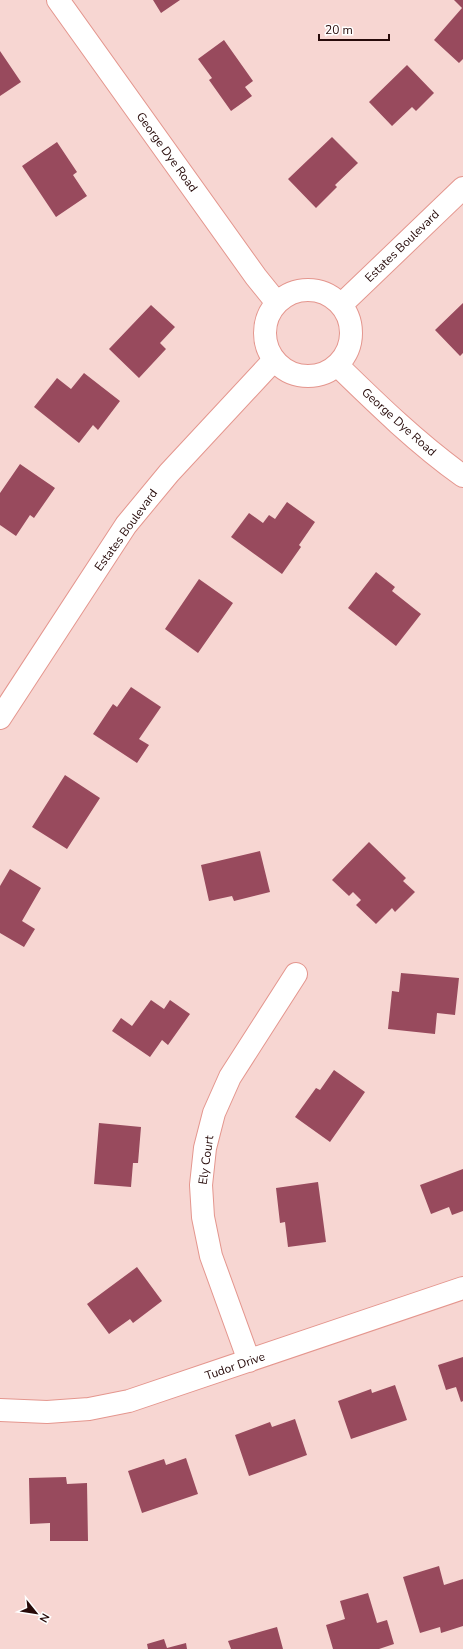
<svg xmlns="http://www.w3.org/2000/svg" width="463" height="1649" font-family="'Nunito Sans',sans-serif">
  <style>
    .building { fill: #984a5d }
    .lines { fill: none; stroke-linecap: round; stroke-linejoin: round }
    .minor-casing { stroke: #e4968e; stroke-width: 24 }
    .tertiary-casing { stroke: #e4968e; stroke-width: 24 }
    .minor { stroke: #fff; stroke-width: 22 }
    .tertiary { stroke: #fff; stroke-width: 22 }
    .labels { text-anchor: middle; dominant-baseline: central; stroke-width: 3; stroke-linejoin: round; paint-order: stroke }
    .street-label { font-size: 12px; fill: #270b0a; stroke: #fff }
  </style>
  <rect width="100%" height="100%" fill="#f7d6d2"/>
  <path class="building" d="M153 0H180L161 13Z
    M454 0H463V59L459 63 434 40 462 8Z
    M224 40 253 81 245 87 252 96 231 111 209 80 212 78 198 59Z
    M0 51 21 82 0 96Z
    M407 65 434 93 416 111 412 107 392 126 369 102Z
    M332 137 358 163 335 185 337 187 316 208 288 179Z
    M57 142 77 172 73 175 87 196 56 217 22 166Z
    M463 303V353L460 356 435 330Z
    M151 305 175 327 160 343 166 349 139 378 109 349Z
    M84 373 120 401 98 430 93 425 79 443 34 407 57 378 71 389Z
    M20 464 55 488 34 518 30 515 16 536 0 525V493Z
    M287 502 315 522 299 545 301 547 282 574 231 537 249 513 263 523 269 515 275 519Z
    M376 572 395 587 392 591 421 614 396 646 348 608Z
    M199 579 233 603 198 653 165 629Z
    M131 687 161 707 139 739 149 745 137 763 93 734 113 704 117 707Z
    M65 775 100 798 67 849 32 827Z
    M369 842 406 878 403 881 415 892 395 912 392 908 376 924 356 905 361 900 353 892 349 896 332 880Z
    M260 851 270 892 234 901 232 896 209 901 201 865Z
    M10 869 41 888 22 921 35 929 24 947 0 933V886Z
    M401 973 459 978 455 1015 437 1013 435 1034 388 1029 392 991 399 992Z
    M151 1000 164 1009 170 1000 190 1014 168 1045 162 1040 150 1057 112 1031 121 1018 132 1026Z
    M334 1070 365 1092 330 1142 295 1117 316 1088 320 1090Z
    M99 1123 141 1127 138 1163H133L131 1187 94 1184Z
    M463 1169V1211L452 1215 449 1207 431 1214 420 1185Z
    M318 1182 326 1242 288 1247 285 1222 280 1223 276 1188Z
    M137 1267 162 1301 133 1323 130 1319 109 1334 87 1304Z
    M463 1357V1401L461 1402 456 1387 446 1390 438 1365Z
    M395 1385 407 1420 351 1439 338 1401 371 1389 372 1393Z
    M295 1419 307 1455 249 1476 235 1435 270 1422 272 1427Z
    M186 1458 198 1494 142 1513 128 1471 164 1459 166 1465Z
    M66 1477 67 1484 87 1483 88 1541H50V1523L30 1524 29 1478Z
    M439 1566 444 1585 463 1579V1626L441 1633 440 1627 420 1633 403 1577Z
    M368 1593 377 1623 387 1620 394 1644 379 1649H333L326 1625 345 1619 340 1601Z
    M277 1627 283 1649H231L228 1641Z
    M164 1639 167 1648 186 1643 187 1649H148L147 1644Z"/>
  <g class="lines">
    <defs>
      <path id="minor" d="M0 718 126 525 169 473 274 360
        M249 1361 211 1256 203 1217 201 1185 205 1148 214 1113 230 1077 296 974
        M0 1410 47 1412 89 1409 129 1401 463 1288"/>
      <path id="tertiary" d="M58 0 256 277 277 303
        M265 333a43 43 0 1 1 86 0a43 43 0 1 1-86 0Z
        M342 304 463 188
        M337 365C377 404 418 444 463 476"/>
    </defs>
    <use href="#minor" class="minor-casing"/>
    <use href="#tertiary" class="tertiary-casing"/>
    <use href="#minor" class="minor"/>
    <use href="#tertiary" class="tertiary"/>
  </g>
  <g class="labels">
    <g class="street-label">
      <text transform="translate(167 152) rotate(54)">George Dye Road</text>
      <text transform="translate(402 246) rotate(-44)">Estates Boulevard</text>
      <text transform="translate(399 422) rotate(42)">George Dye Road</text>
      <text transform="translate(126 530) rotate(-54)">Estates Boulevard</text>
      <text transform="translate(206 1160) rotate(-82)">Ely Court</text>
      <text transform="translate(235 1366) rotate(-19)">Tudor Drive</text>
    </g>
  </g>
  <g transform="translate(36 1613) rotate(120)" stroke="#ffffff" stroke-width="3" paint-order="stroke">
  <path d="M0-3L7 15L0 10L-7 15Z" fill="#270b0a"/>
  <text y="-6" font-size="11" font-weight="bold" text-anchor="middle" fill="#270b0a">N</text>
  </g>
  <path d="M319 34v6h70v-6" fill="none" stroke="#270b0a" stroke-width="2"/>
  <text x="325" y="34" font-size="12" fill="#270b0a" stroke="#ffffff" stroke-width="3" paint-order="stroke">20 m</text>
</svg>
